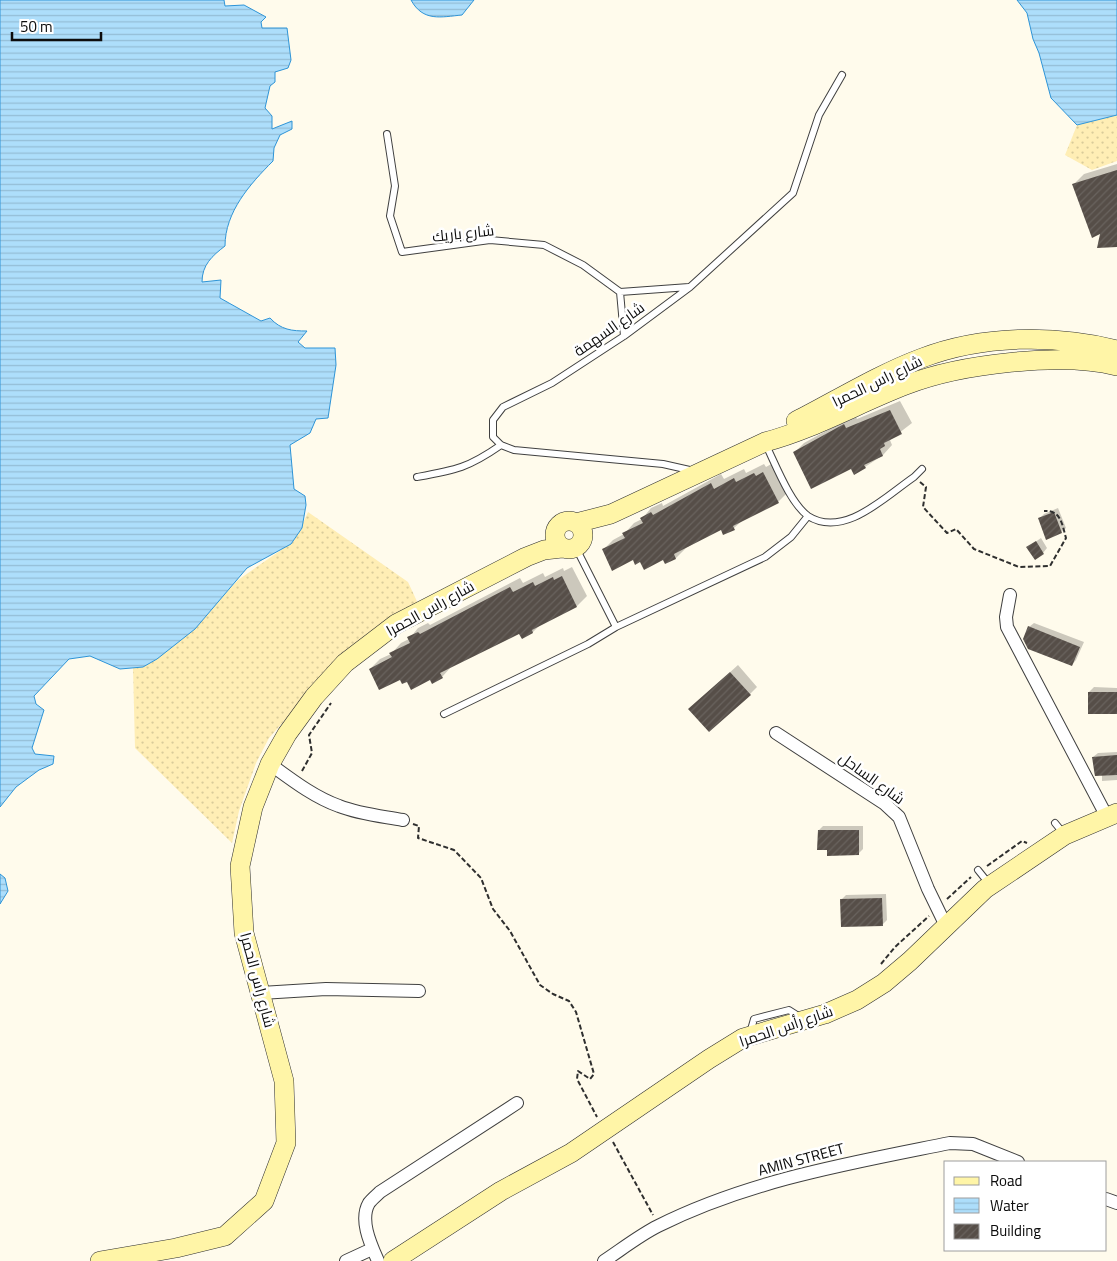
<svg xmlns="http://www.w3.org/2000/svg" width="1117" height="1261" font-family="Georgia,Cairo,serif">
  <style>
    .sand { fill: url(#sand-dots) }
    .water { fill: url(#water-rules); stroke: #2e94d7 }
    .shadow { fill: #0003 }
    .building { fill: url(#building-hatch) }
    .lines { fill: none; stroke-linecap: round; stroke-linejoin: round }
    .lane-casing { stroke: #404040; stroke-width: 8 }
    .street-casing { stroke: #404040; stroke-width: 14 }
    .secondary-casing { stroke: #2f2f2f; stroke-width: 20 }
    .path { stroke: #2f2f2f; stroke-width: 2; stroke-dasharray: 5 2.5; stroke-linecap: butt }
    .lane { stroke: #fff; stroke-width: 6 }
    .street { stroke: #fff; stroke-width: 12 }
    .secondary { stroke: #fff5a7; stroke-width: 19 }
    .labels { text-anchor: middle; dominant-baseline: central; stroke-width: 5; stroke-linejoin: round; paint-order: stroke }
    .street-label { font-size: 15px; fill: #0d0d0d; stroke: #fff }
  </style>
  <defs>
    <pattern id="sand-dots" width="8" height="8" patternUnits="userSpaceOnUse" patternTransform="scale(1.25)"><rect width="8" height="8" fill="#ffeeb5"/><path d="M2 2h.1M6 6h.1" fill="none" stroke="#d9cb9a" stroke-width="1.8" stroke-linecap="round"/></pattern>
    <pattern id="water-rules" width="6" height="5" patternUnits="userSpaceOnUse" patternTransform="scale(1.25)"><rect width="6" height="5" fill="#addefb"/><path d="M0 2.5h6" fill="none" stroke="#94bdd6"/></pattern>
    <pattern id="building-hatch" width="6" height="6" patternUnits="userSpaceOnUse" patternTransform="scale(1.25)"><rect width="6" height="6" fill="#564e48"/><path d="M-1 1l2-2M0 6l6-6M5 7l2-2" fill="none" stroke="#69635e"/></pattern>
  </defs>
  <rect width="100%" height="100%" fill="#fffbec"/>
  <path class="sand" d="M1117 115V161L1092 170 1065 155 1077 125Z
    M308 512 408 582 421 610 301 702 269 738 256 763 239 811 232 843 135 748 133 668 180 641 238 580 284 548 299 532Z"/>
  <path class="water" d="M0 0H224L225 6 244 5 266 17 261 22 262 28H287L291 60 288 68 275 72V82L270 86 265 108 272 116V129L292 121V129L280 135 274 148 273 161C250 184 225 212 225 246 212 256 202 265 202 282L221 280 220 298 261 321 270 318C281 330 292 331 307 331L298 342 305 348H335L336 365 328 418 316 419 310 433 290 445 294 489 305 496 306 505 302 528 291 544 247 568 195 629 157 659 143 667 120 669 90 656 69 659 34 696 36 704 44 710 32 748 35 754 54 756 53 764 39 770 16 787 0 807Z
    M411 0H474L462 15C441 17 423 22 411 0Z
    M1017 0H1117V115L1077 125 1051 98 1039 53 1033 39 1027 13Z
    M0 874 5 878 8 891 0 904Z"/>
  <path class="shadow" d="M1117 164V246L1101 231 1074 184 1084 174Z
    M900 401 912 423 890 440 892 445 883 455 865 467 852 468 794 453 804 443 855 415 857 419Z
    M773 463 788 492 778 502 743 520 734 528H721L686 548 676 558 665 563 663 559 640 561 603 550 613 540 624 534 634 523 642 519 651 508 662 503 663 506 721 474 724 479 744 469 746 473 764 464 766 467Z
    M1058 508 1066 528 1061 532 1039 519 1044 514Z
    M1041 538 1047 548 1043 553 1028 547Z
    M572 567 587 596 577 606 542 623 533 632H520L452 666 442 677 407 680 370 669 380 659 391 654 401 643 409 639 418 628 428 623 430 625 520 578 523 583 543 573 545 577 563 568 564 571Z
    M1034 623 1084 642 1076 660 1072 665 1029 627Z
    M738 665 757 687 750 694 697 702Z
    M1094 687 1117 688V713L1089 692Z
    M1117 752V780L1102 781V774L1095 775 1094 773 1093 757 1098 753Z
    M823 826H863V849L858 854 828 849 819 830Z
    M886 894 887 920 882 925 841 900 846 895Z"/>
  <path class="building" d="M1117 170V247L1097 248 1100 234 1092 238 1072 184Z
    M890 410 902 434 884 443 885 446 880 449 883 456 864 465 866 468 854 475 851 469 811 489 793 452 844 424 846 428Z
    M763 472 779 503 733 526 735 530 723 535 721 530 674 554 676 559 665 564 663 560 644 570 640 562 635 565 633 560 612 571 602 549 625 538 622 533 643 523 640 518 651 512 653 515 711 483 714 489 734 478 736 482 754 473 756 476Z
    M1054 512 1062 533 1046 540 1038 518Z
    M1036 541 1044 554 1035 560 1026 547Z
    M562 576 577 607 532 630 533 633 522 639 519 634 440 673 443 678 432 684 430 680 411 690 407 682 402 684 400 680 379 690 369 669 392 657 389 653 410 643 407 637 418 632 420 634 510 587 513 592 533 582 535 586 553 577 554 580Z
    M1028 626 1080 647 1072 666 1028 649 1023 639Z
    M730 672 751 695 709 732 688 709Z
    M1088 692H1117V714H1088Z
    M1117 755V775L1095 776 1092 757Z
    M818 830H859V855L827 856V850H817Z
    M882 898 883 926 841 927 840 899Z"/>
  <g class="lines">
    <defs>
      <path id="lane" d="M387 134 395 186 390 216 402 252 490 240 544 245 583 265 620 292 624 336
        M620 292 689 287
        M765 443C775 463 790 503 808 516 844 539 886 496 914 477L922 469
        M694 471 663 464 514 450 501 445 493 437V420L503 407 552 383 624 336 690 287 793 193 819 115 842 75
        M417 477C456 470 468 468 501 445
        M576 548 616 627
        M444 714 588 644 616 627 765 557 791 537 808 516
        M1055 823 1064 834
        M978 870 990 885
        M750 1033 754 1019 789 1010 800 1017"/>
      <path id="street" d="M1010 595 1006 617 1007 627 1107 817
        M776 733 885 804 899 817 928 889 946 926
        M270 764C292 780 314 797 339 806 359 814 381 816 403 820
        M261 993 326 989 419 991
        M1106 1199 1117 1203
        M346 1261 372 1249
        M378 1261C371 1245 359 1220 369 1203 372 1199 377 1195 380 1192L517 1103
        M604 1261C622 1249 640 1235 658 1226 750 1180 851 1163 950 1143L973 1144 1018 1162"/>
      <path id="secondary" d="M796 421C837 400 879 374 922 358 981 335 1056 334 1117 350
        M555 535a14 14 0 1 1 28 0a14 14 0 1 1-28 0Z
        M576 523 611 514 765 442C814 429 859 403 906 385 960 364 1061 352 1117 366
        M100 1261 176 1248 225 1236 264 1201 286 1143 284 1081 244 933 240 866 253 807 270 764 287 734 314 697 345 663 396 624 526 557 544 550 562 548
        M393 1261 501 1191 571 1153 709 1059 743 1038 825 1014 857 1000 884 983 910 961 985 889 1065 835 1117 813"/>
    </defs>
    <use href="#lane" class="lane-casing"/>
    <use href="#street" class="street-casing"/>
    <use href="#secondary" class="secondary-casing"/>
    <path class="path" d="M920 482 926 487 923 507 947 533 956 529 974 549 1019 567 1050 566 1066 538C1062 524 1061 510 1044 511
      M302 771 312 753 309 735 331 703
      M413 824 419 826 418 838 454 850 481 878 493 909 510 931 540 985 553 994 569 1001 576 1012 594 1074 590 1079 578 1071 577 1079 597 1117
      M987 866 1022 841 1027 843
      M947 899 971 877
      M881 964 895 947 929 916
      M613 1142 653 1215"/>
    <use href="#lane" class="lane"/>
    <use href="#street" class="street"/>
    <use href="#secondary" class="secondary"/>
  </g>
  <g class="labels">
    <g class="street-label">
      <text transform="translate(463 233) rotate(-6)">شارع باريك</text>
      <text transform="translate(609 329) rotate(-35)">شارع السهمة</text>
      <text transform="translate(877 381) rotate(-26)">شارع راس الحمرا</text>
      <text transform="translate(430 608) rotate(-29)">شارع راس الحمرا</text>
      <text transform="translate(872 778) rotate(36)">شارع الساحل</text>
      <text transform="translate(258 980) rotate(75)">شارع راس الحمرا</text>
      <text transform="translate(786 1026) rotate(-19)">شارع رأس الحمرا</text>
      <text transform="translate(801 1159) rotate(-15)">AMIN STREET</text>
    </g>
  </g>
  <rect x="944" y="1161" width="162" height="90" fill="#ffffff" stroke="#9e9e9e"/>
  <rect x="954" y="1177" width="25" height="8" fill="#fff5a7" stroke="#9e9e9e"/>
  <text x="990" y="1186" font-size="15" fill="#0d0d0d">Road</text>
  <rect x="954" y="1198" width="25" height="15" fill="url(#water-rules)" stroke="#9e9e9e"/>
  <text x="990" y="1211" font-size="15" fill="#0d0d0d">Water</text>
  <rect x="954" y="1224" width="25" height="15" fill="url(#building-hatch)" stroke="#9e9e9e"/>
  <text x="990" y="1236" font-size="15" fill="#0d0d0d">Building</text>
  <path d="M12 32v8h89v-8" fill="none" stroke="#0d0d0d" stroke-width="2.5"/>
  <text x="20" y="32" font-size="15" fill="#0d0d0d" stroke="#ffffff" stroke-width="4" paint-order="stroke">50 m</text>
</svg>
